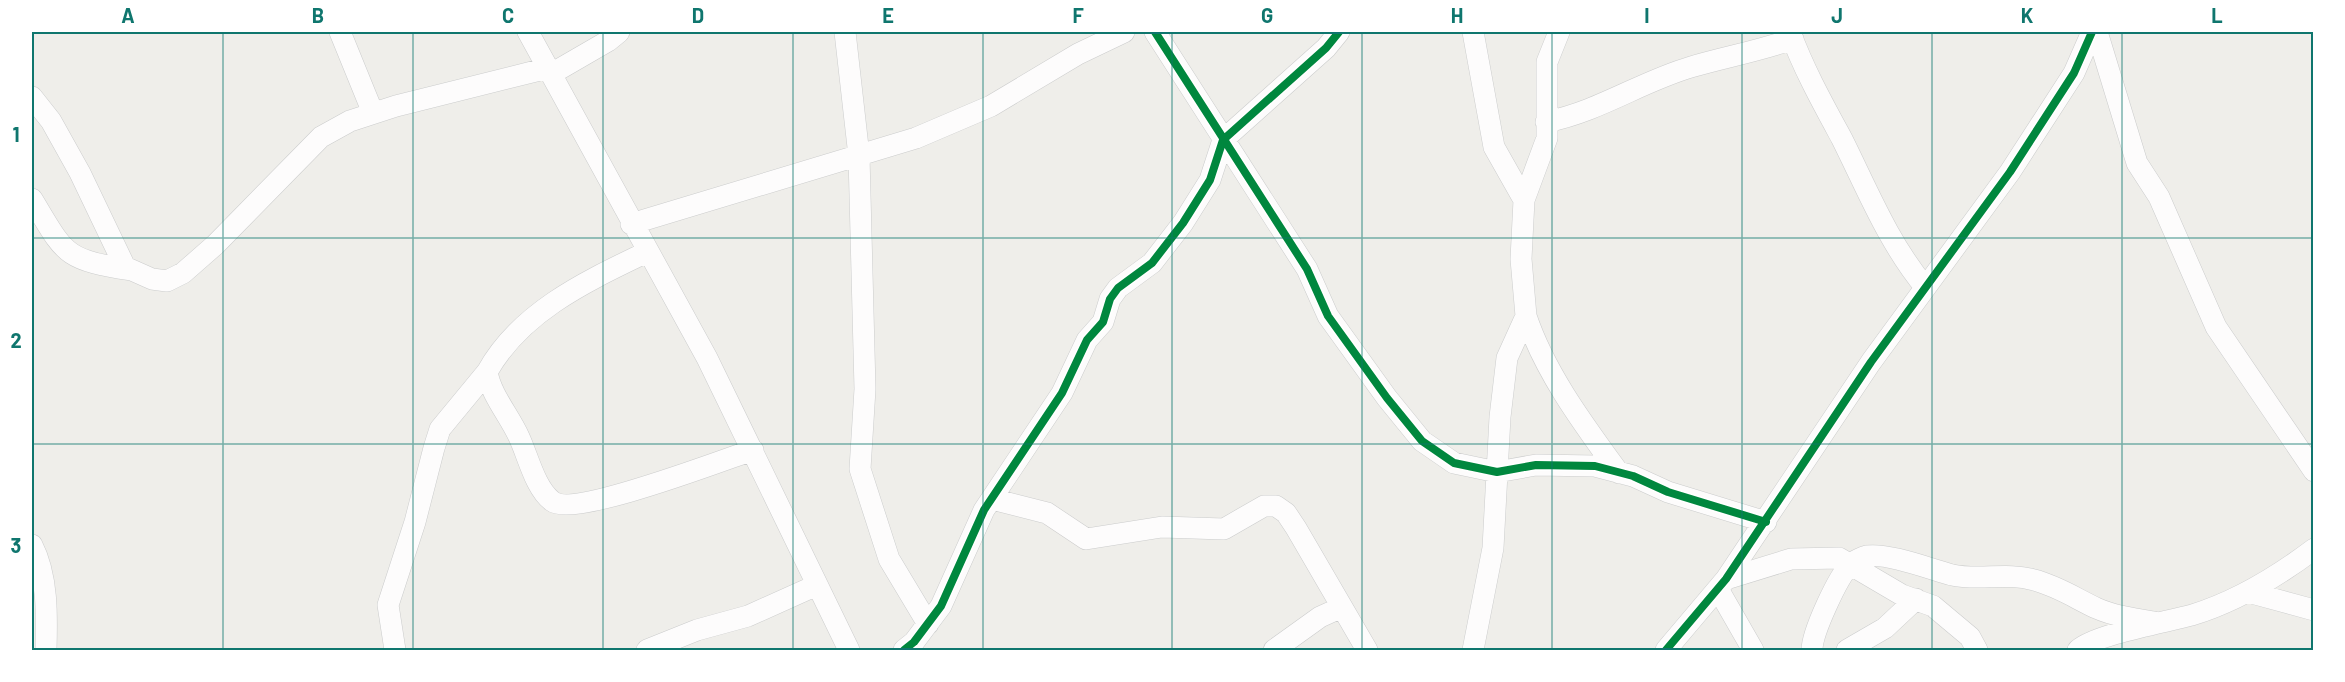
<svg xmlns="http://www.w3.org/2000/svg" width="2345" height="682" font-family="Barlow,sans-serif">
  <style>
    .lines { fill: none; stroke-linecap: round; stroke-linejoin: round }
    .minor-casing { stroke: #cbcccc; stroke-width: 22 }
    .minor { stroke: #fdfcfc; stroke-width: 21 }
    .cycleway-casing { stroke: #fff; stroke-width: 11 }
    .cycleway { stroke: #00873e; stroke-width: 8 }
    .grid { fill: none; stroke: #0f766e; stroke-width: 1.5; stroke-opacity: 0.55 }
    .neatline { fill: none; stroke: #0f766e; stroke-width: 2 }
    .grid-label { font-size: 20px; text-anchor: middle; font-weight: bold; fill: #0f766e }
  </style>
  <rect width="100%" height="100%" fill="#efeeea"/>
  <g class="lines">
    <defs>
      <path id="minor" d="M340 32 373 113
        M528 32 707 358 849 650
        M845 32 859 156 865 389 860 469 889 559 928 624
        M1155 32 1307 269 1328 316 1387 398 1422 441 1454 463 1497 472 1536 465 1595 466 1633 476 1668 492 1766 522
        M1473 32 1494 147 1524 200
        M1790 32C1804 70 1823 104 1842 139 1868 191 1888 242 1925 287
        M2097 32 2137 163 2159 197 2216 327 2314 471
        M551 74 608 41 619 32
        M32 97 51 121 80 173 125 267 152 279 167 281 183 273 215 245 321 137 350 121 396 106 548 68
        M1546 122C1600 111 1640 82 1691 67 1725 57 1759 51 1793 39
        M32 199C66 255 63 259 131 270
        M631 224 916 138 991 106 1078 54 1124 32
        M647 252C587 281 521 311 487 372 491 395 509 415 519 437 528 456 535 488 552 501 573 518 723 460 753 450
        M1526 316C1545 373 1584 425 1619 473
        M992 499 1047 513 1086 539 1162 527 1224 529 1264 506H1276L1286 513 1296 528 1367 650
        M32 545C48 576 47 616 46 650
        M1726 579 1791 559 1839 558 1902 595 1933 606 1970 637 1977 650
        M1718 589 1753 650
        M2248 592 2314 610
        M395 650 388 605 415 522 434 448 440 429 487 372
        M647 650 697 630 748 616 817 585
        M904 650 914 642 941 606 984 510 1062 393 1087 340 1103 322 1110 299 1118 288 1152 263 1183 223 1210 180 1223 140 1326 48 1339 32
        M1274 650 1320 617 1342 607
        M1473 650 1493 548 1500 417 1507 358 1526 316 1521 259 1524 200 1547 138V62L1559 32
        M1666 650 1726 579 1871 362 2010 172 2074 73 2092 32
        M1812 650C1812 633 1838 576 1851 564 1854 561 1863 557 1867 556 1889 553 1930 569 1952 575 1979 581 2007 572 2034 580 2057 586 2075 598 2096 608 2114 616 2135 619 2154 622
        M1847 650 1885 628 1916 599
        M2078 650C2096 634 2167 622 2192 615 2235 602 2278 576 2314 549"/>
    </defs>
    <use href="#minor" class="minor-casing"/>
    <use href="#minor" class="minor"/>
    <defs>
      <path id="cycleway" d="M1155 32 1307 269 1328 316 1387 398 1422 441 1454 463 1497 472 1536 465 1595 466 1633 476 1668 492 1766 522
        M904 650 914 642 941 606 984 510 1062 393 1087 340 1103 322 1110 299 1118 288 1152 263 1183 223 1210 180 1223 140 1326 48 1339 32
        M1666 650 1726 579 1871 362 2010 172 2074 73 2092 32"/>
    </defs>
    <use href="#cycleway" class="cycleway-casing"/>
    <use href="#cycleway" class="cycleway"/>
  </g>
  <path class="grid" d="M223 32V650M413 32V650M603 32V650M793 32V650M983 32V650M1172 32V650M1362 32V650M1552 32V650M1742 32V650M1932 32V650M2122 32V650M32 238H2314M32 444H2314"/>
  <rect width="2345" height="682" fill="none" stroke="#ffffff" stroke-width="66"/>
  <rect x="33" y="33" width="2279" height="616" class="neatline"/>
  <g class="grid-label">
    <text x="128" y="23">A</text>
    <text x="318" y="23">B</text>
    <text x="508" y="23">C</text>
    <text x="698" y="23">D</text>
    <text x="888" y="23">E</text>
    <text x="1078" y="23">F</text>
    <text x="1267" y="23">G</text>
    <text x="1457" y="23">H</text>
    <text x="1647" y="23">I</text>
    <text x="1837" y="23">J</text>
    <text x="2027" y="23">K</text>
    <text x="2217" y="23">L</text>
    <text x="16" y="142">1</text>
    <text x="16" y="348">2</text>
    <text x="16" y="553">3</text>
  </g>
</svg>
